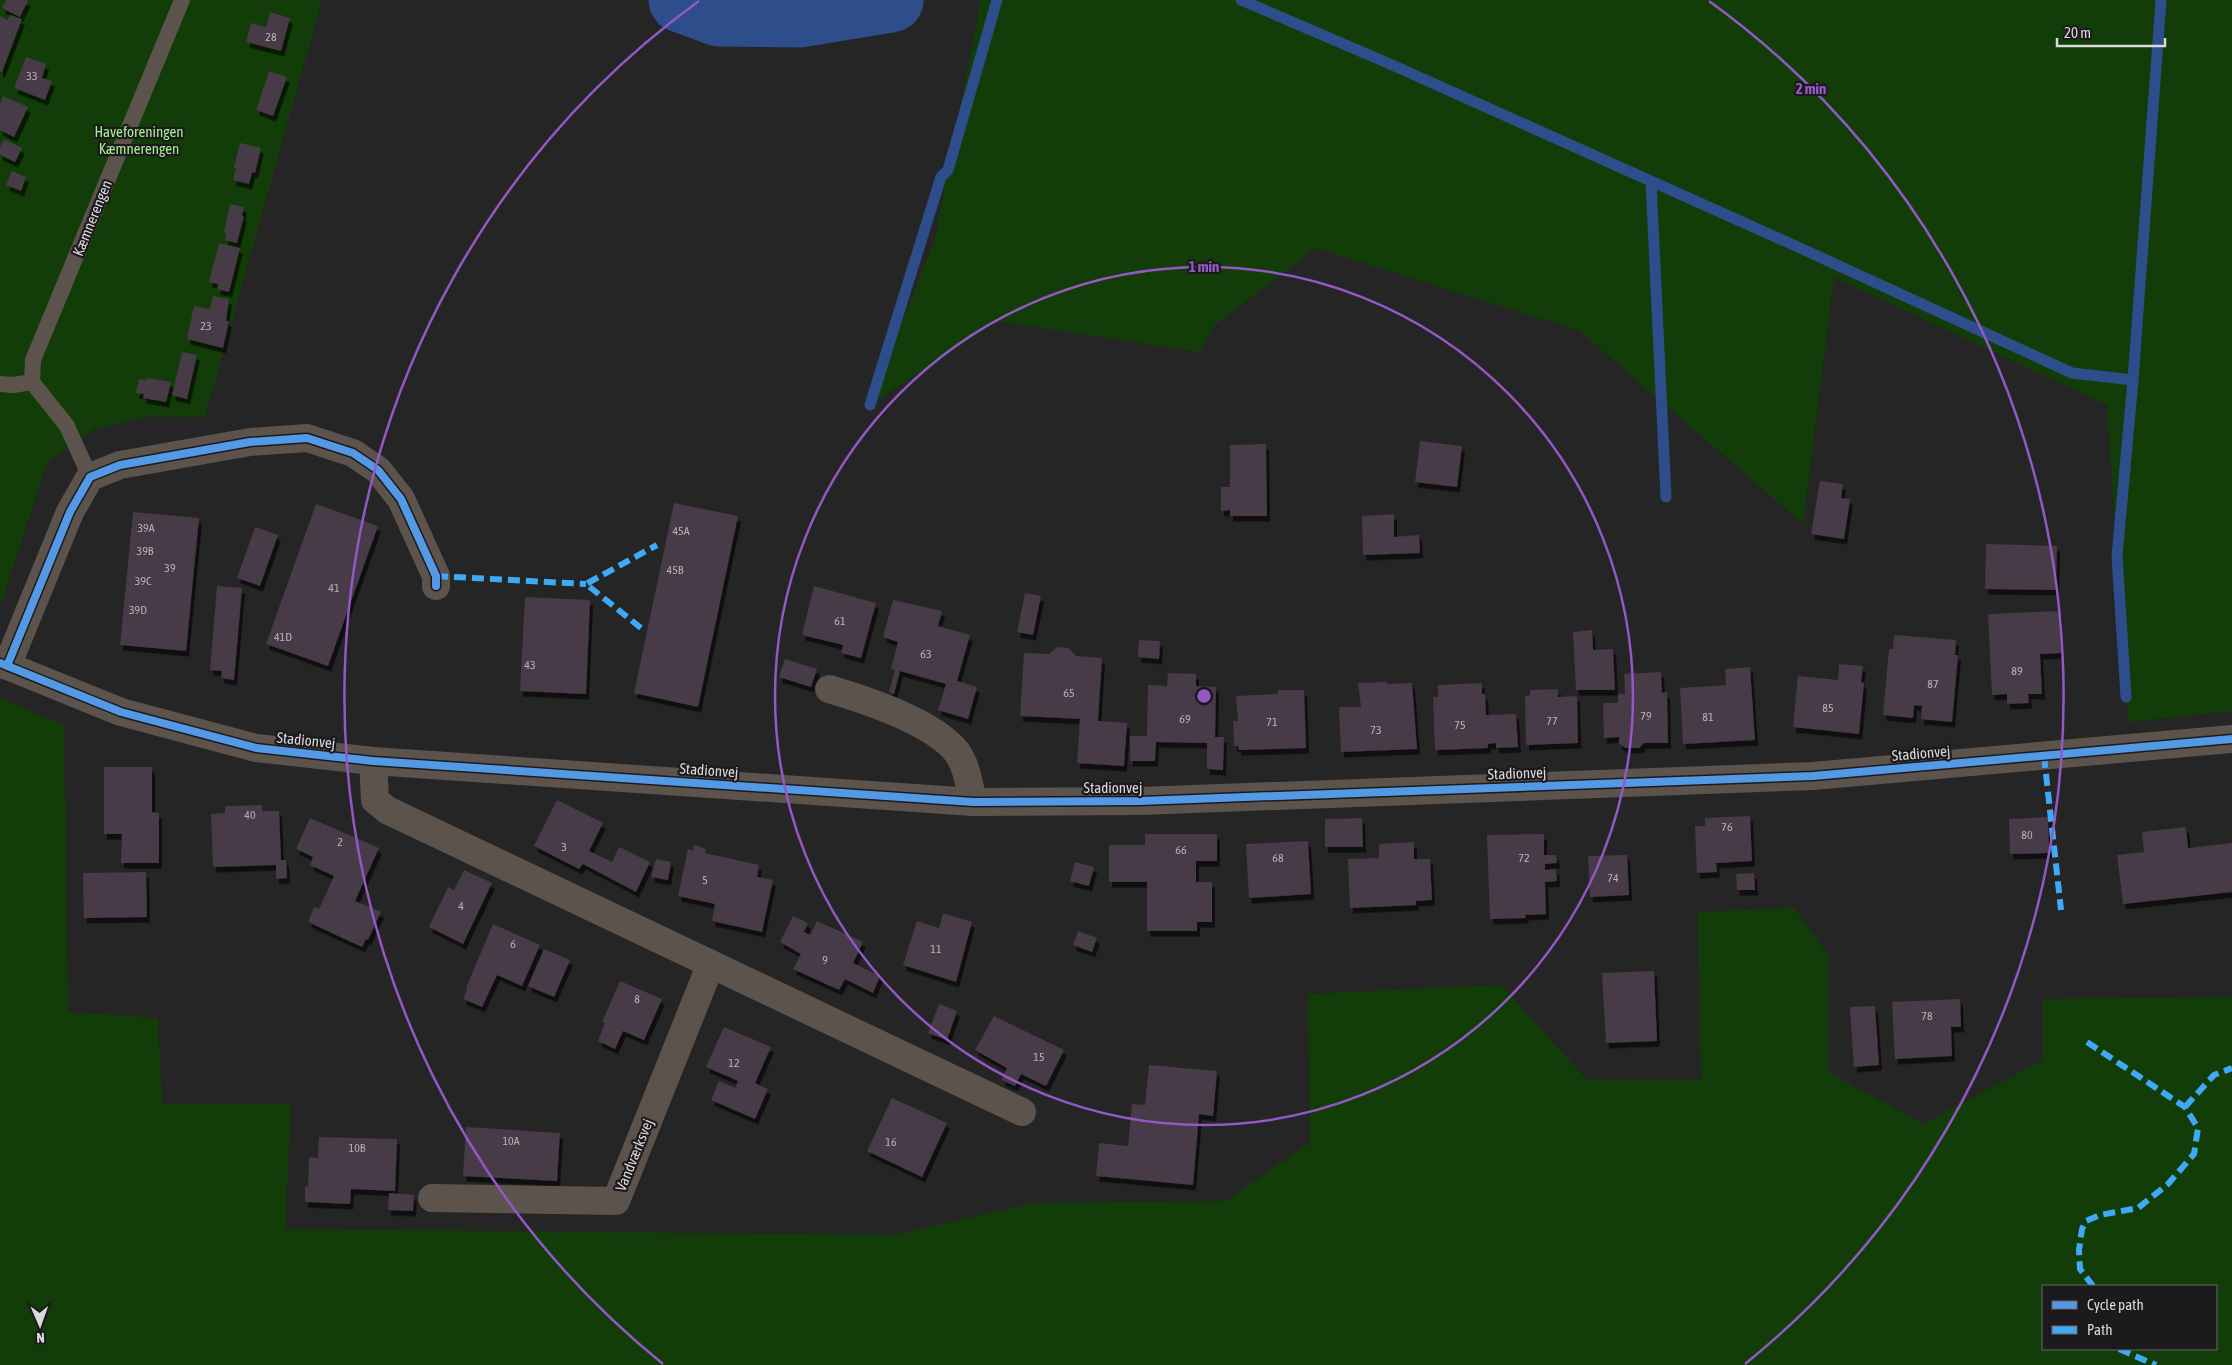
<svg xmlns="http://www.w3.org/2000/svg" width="2232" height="1365" font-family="'Asap Condensed',sans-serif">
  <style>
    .green { fill: #133d08; fill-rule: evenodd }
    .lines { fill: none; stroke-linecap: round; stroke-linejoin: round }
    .stream { stroke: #2d4d8b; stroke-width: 11 }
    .river { stroke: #2d4d8b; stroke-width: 65 }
    .building { fill: #463a46; filter: url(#shadow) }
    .service { stroke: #5c534c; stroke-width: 16 }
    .minor { stroke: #5c534c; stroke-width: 28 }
    .quiet { stroke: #3fa9f5; stroke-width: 6; stroke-dasharray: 12 6; stroke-linecap: butt }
    .cycleway-casing { stroke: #1c1a1c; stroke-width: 11 }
    .cycleway { stroke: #5399e6; stroke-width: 8 }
    .ring { fill: none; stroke: #9358c6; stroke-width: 2.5 }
    .labels { text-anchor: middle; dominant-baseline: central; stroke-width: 4.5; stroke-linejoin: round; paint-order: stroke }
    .number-label { font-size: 12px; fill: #b6b2b6 }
    .park-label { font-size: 15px; fill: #a0f091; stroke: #1c1a1c }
    .street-label { font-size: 15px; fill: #dbdadb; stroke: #1c1a1c }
    .centre { fill: #9358c6; stroke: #1c1a1c; stroke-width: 2.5 }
    .ring-label { font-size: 15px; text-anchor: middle; font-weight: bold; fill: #9358c6; stroke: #1c1a1c; stroke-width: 4.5; stroke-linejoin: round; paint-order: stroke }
  </style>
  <defs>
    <filter id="shadow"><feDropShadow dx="3" dy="5.5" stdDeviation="0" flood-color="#0009"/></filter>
  </defs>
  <rect width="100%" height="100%" fill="#252525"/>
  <path class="green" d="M0 0H322L205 417H144L94 429 47 462 0 607Z
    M981 0H2232V711L2128 722 2107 405 1834 277 1803 524 1580 331 1316 248 1215 325 1199 352 998 321 870 405 935 238Z
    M0 698 64 725 68 1012 158 1018 162 1104H291L285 1229 895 1235 1034 1203 1225 1201 1310 1143 1308 994 1501 985 1587 1080H1701L1698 912 1794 908 1828 955V1072L1923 1124 2043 1060V999L2232 997V1365H0ZM2043 1286H2216V1349H2043Z"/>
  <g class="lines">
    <path class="stream" d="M1241 0 1390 64 1798 247 2072 373 2133 380
      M695 5 697 0
      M800 15 809 0
      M1651 182 1666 497
      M870 405 941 177 948 170 997 0
      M2126 697 2117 556 2133 380 2161 0"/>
    <path class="river" d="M681 0 719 14 800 15 891 0"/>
  </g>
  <path class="building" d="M6 0H28L20 17 2 8Z
    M270 12 290 18 281 51 246 42 251 23 266 27Z
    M10 15 22 19 2 72H0V16L8 20Z
    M26 57 46 64 42 78 52 81 45 100 14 88Z
    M269 71 287 77 273 116 256 110Z
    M3 96 28 107 14 137 0 130V104Z
    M4 139 22 148 15 162 0 155V147Z
    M240 143 261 148 255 173 252 172 249 184 233 180 236 168H234Z
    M12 171 26 177 21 191 6 185Z
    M230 204 244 207 242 216H244L237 243 225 240 226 233H224Z
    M219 243 240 248 229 292 217 289 218 284 209 282Z
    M213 296 229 299 226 321H229L223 348 187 339 194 306 210 309Z
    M182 352 197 355 187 399 172 395Z
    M147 378 171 382 166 402 143 398 144 394 136 393 139 379 146 380Z
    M1420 441 1462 446 1457 487 1415 482Z
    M1266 444 1267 516H1230V510L1221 511V487H1230V445Z
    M1820 481 1843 484 1841 498 1850 499 1844 539 1811 534Z
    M674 503 738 516 698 707 634 693Z
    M316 504 378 526 328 666 266 644Z
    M133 512 199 518 186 651 120 645Z
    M1394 514V537L1419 535 1420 553 1363 555 1362 516Z
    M255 527 278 535 260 586 237 578Z
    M1986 544 2057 546 2056 590 1985 589Z
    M217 586 242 588 234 680 221 678 222 671 210 670Z
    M814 586 876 603 861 658 841 653 843 645 802 635Z
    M1025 593 1041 596 1033 635 1017 632Z
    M525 597 590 600 586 694 520 691Z
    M893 600 942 611 938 626 970 635 957 681 977 687 968 719 938 710 946 684 900 671 894 694 889 692 895 670 891 669 898 642 883 637Z
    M2059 611 2061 653 2040 654 2042 694H2028L2029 703 2007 704V694L1992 695 1988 614Z
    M1592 630 1593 650 1613 649 1615 690H1576L1573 632Z
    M1894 635 1956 640 1955 655H1958L1952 722 1921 719 1922 706 1914 705 1913 718 1883 715 1889 649H1893Z
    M1139 640 1160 641 1159 659 1138 657Z
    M1057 647 1069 648 1076 656 1102 658 1098 721 1127 723 1124 766 1077 763 1080 719 1020 716 1024 653 1049 654Z
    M785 659 817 669 811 687 779 677Z
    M1839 664 1863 666 1861 682 1864 683 1859 734 1793 727 1798 676 1838 680Z
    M1750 667 1755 740 1683 744 1680 688 1726 685 1725 669Z
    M1661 672 1662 693 1667 692 1668 743H1644L1639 748H1626L1619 744V737L1604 738 1603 703H1618V694H1625L1624 674Z
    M1168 673 1196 674V686L1216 687 1215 737H1224L1223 770 1207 769V743L1156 742 1155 761H1130V736H1147L1148 685 1167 686Z
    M1387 682V684L1412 683 1417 749 1341 752 1339 707H1361L1358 683Z
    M1482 683V694H1485L1486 715 1516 714 1518 747 1496 748V743L1488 744V748L1435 750 1433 697H1438V685Z
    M1558 689V697L1577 696 1578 743 1526 745 1525 696 1530 695V690Z
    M1278 690H1304L1306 748 1239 750 1238 746H1234L1233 721H1238L1236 696 1278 694Z
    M104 767H152V812L159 813V863H121L122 834H104Z
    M557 800 603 823 589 851 612 862 619 847 650 862 636 892 583 864 579 869 534 846Z
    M262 805V811H279L281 860H286L287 878 276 879V865L213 867 211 814 225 813V806Z
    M1750 816 1752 861 1716 863 1717 872 1697 873 1695 826H1705V818Z
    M2048 817 2049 853 2010 854 2009 819Z
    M310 818 379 848 355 901 381 912 368 940 366 939 362 947 308 922 314 907 319 909 334 876 310 865 313 857 296 849Z
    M1362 818 1363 847H1325V819Z
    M2186 827 2188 848 2232 843V892L2123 904 2117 855 2144 852 2142 832Z
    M1145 834H1217V861H1196V882H1212V922H1197V931H1147V882H1109V845H1145Z
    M1544 834V855H1556L1557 863 1545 864V870L1556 869 1557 881 1545 882 1546 914 1525 915 1526 918 1490 919 1487 835Z
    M1308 841 1311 894 1249 898 1246 844Z
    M1414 842V859H1430L1432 900 1416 901V905L1350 908 1348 859 1379 858V844Z
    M694 845 706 849 705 853 759 865 757 877 773 880 762 932 712 921 715 904 678 896 688 849 693 851Z
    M1627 855 1629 895 1590 897 1588 856Z
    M656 859 671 862 668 880 651 877Z
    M1075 862 1094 867 1089 886 1070 881Z
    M464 870 492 883 463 944 429 927 448 887 454 890Z
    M146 872 147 917 84 918 83 873Z
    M1754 873 1755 890H1737L1736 874Z
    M943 913 972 922 956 982 903 965 917 921 939 928Z
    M793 916 808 923 804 932 810 935 817 921 863 942 853 963 880 976 873 993 845 979 839 990 793 969 801 954 780 942Z
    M493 924 540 945 522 986 497 975 482 1007 463 999 467 989 466 988Z
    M1078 931 1097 938 1092 952 1073 945Z
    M544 949 570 960 554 997 528 986Z
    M1654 971 1657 1041 1606 1043 1602 973Z
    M620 981 662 999 644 1040 623 1031 615 1049 598 1041 605 1023 602 1022Z
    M1960 999 1961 1027H1951L1952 1056 1895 1059 1892 1002Z
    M939 1004 957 1011 947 1040 928 1033Z
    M1875 1006 1879 1065 1854 1067 1850 1007Z
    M994 1016 1064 1050 1046 1086 1021 1074 1015 1086 1002 1080 1007 1068 975 1050Z
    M724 1027 771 1047 755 1083 768 1089 755 1119 711 1100 719 1081 735 1088 738 1081 706 1067Z
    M1149 1065 1217 1071 1213 1116 1199 1114 1193 1185 1096 1176 1099 1143 1128 1146 1132 1104 1145 1105Z
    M892 1098 947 1123 922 1177 867 1151Z
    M466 1127 560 1133 557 1181 463 1176Z
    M319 1137 397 1139 395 1191 351 1189 350 1204 305 1202V1186L308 1187 309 1157 318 1158Z
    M389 1193 414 1195 413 1211 388 1210Z"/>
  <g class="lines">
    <path class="service" d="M0 384 13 385 32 382
      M90 477 67 426 32 382 33 360 182 0"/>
    <path class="minor" d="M0 663 121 712 256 748 373 761 973 802 1140 801 1813 776 2232 739
      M7 666 70 512 90 477 120 465 250 442 307 438 353 453 378 470 401 499 436 576V586
      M829 689C866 700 931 721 956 751 967 765 969 785 973 802
      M373 761 375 800 387 810 1022 1112
      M432 1198 616 1201 710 966"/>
    <path class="quiet" d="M436 576 586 584
      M641 628 586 584 657 545
      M2044 756 2061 910
      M2087 1042 2185 1107 2198 1128 2194 1154 2168 1184 2138 1208 2100 1215 2086 1221 2082 1229 2079 1250 2080 1269 2093 1286
      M2185 1107 2214 1075 2232 1068
      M2119 1349 2156 1365"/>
    <defs>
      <path id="cycleway" d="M0 663 121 712 256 748 373 761 973 802 1140 801 1813 776 2232 739
        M7 666 70 512 90 477 120 465 250 442 307 438 353 453 378 470 401 499 436 576V586"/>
    </defs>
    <use href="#cycleway" class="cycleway-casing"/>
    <use href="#cycleway" class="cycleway"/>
  </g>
  <g class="ring">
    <circle cx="1204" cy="696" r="429"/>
    <path d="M663 1364A859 859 0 0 1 699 1M1709 1A859 859 0 0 1 1745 1364"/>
  </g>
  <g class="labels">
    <g class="number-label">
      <text x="271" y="37">28</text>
      <text x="32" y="76">33</text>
      <text x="206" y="326">23</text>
      <text x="146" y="528">39A</text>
      <text x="681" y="531">45A</text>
      <text x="145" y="551">39B</text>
      <text x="170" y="568">39</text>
      <text x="675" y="570">45B</text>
      <text x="143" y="581">39C</text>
      <text x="334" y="588">41</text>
      <text x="138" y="610">39D</text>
      <text x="840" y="621">61</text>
      <text x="283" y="637">41D</text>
      <text x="926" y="654">63</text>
      <text x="530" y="665">43</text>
      <text x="2017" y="671">89</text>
      <text x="1933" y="684">87</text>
      <text x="1069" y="693">65</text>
      <text x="1828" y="708">85</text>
      <text x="1646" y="716">79</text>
      <text x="1708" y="717">81</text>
      <text x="1185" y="719">69</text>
      <text x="1552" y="721">77</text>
      <text x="1272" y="722">71</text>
      <text x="1460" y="725">75</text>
      <text x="1376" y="730">73</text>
      <text x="250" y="815">40</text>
      <text x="1727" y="827">76</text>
      <text x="2027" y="835">80</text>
      <text x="340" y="842">2</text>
      <text x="564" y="847">3</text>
      <text x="1181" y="850">66</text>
      <text x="1278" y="858">68</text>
      <text x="1524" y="858">72</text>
      <text x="1613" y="878">74</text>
      <text x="705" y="880">5</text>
      <text x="461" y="906">4</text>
      <text x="513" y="944">6</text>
      <text x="936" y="949">11</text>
      <text x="825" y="960">9</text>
      <text x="637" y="999">8</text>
      <text x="1927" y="1016">78</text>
      <text x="1039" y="1057">15</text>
      <text x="734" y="1063">12</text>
      <text x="511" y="1141">10A</text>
      <text x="891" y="1142">16</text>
      <text x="357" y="1148">10B</text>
    </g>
    <g class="park-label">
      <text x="139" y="131">Haveforeningen<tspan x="139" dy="17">Kæmnerengen</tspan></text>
    </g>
    <g class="street-label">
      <text transform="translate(92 218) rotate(-68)">Kæmnerengen</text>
      <text transform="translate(306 740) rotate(6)">Stadionvej</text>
      <text transform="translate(1921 753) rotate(-5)">Stadionvej</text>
      <text transform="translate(709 770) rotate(4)">Stadionvej</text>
      <text transform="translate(1517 773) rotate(-2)">Stadionvej</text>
      <text x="1113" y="787">Stadionvej</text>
      <text transform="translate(634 1155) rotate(-68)">Vandværksvej</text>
    </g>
  </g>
  <circle cx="1204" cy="696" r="8" class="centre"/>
  <g class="ring-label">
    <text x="1811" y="94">2 min</text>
    <text x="1204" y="272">1 min</text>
  </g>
  <rect x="2042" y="1285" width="175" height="65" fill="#1c1a1c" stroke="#686768"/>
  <rect x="2052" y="1301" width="25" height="8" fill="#5399e6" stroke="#686768"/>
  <text x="2087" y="1310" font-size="15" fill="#dbdadb">Cycle path</text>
  <rect x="2052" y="1326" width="25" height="8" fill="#3fa9f5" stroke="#686768"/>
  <text x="2087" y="1335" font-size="15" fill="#dbdadb">Path</text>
  <g transform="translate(40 1325) rotate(178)" stroke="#1c1a1c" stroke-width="4" paint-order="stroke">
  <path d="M0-4L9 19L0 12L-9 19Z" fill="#dbdadb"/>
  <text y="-8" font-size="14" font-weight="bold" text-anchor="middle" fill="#dbdadb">N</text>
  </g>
  <path d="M2057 38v8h108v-8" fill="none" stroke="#dbdadb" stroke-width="2.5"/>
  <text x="2064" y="38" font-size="15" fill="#dbdadb" stroke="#1c1a1c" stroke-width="4" paint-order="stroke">20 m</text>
</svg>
